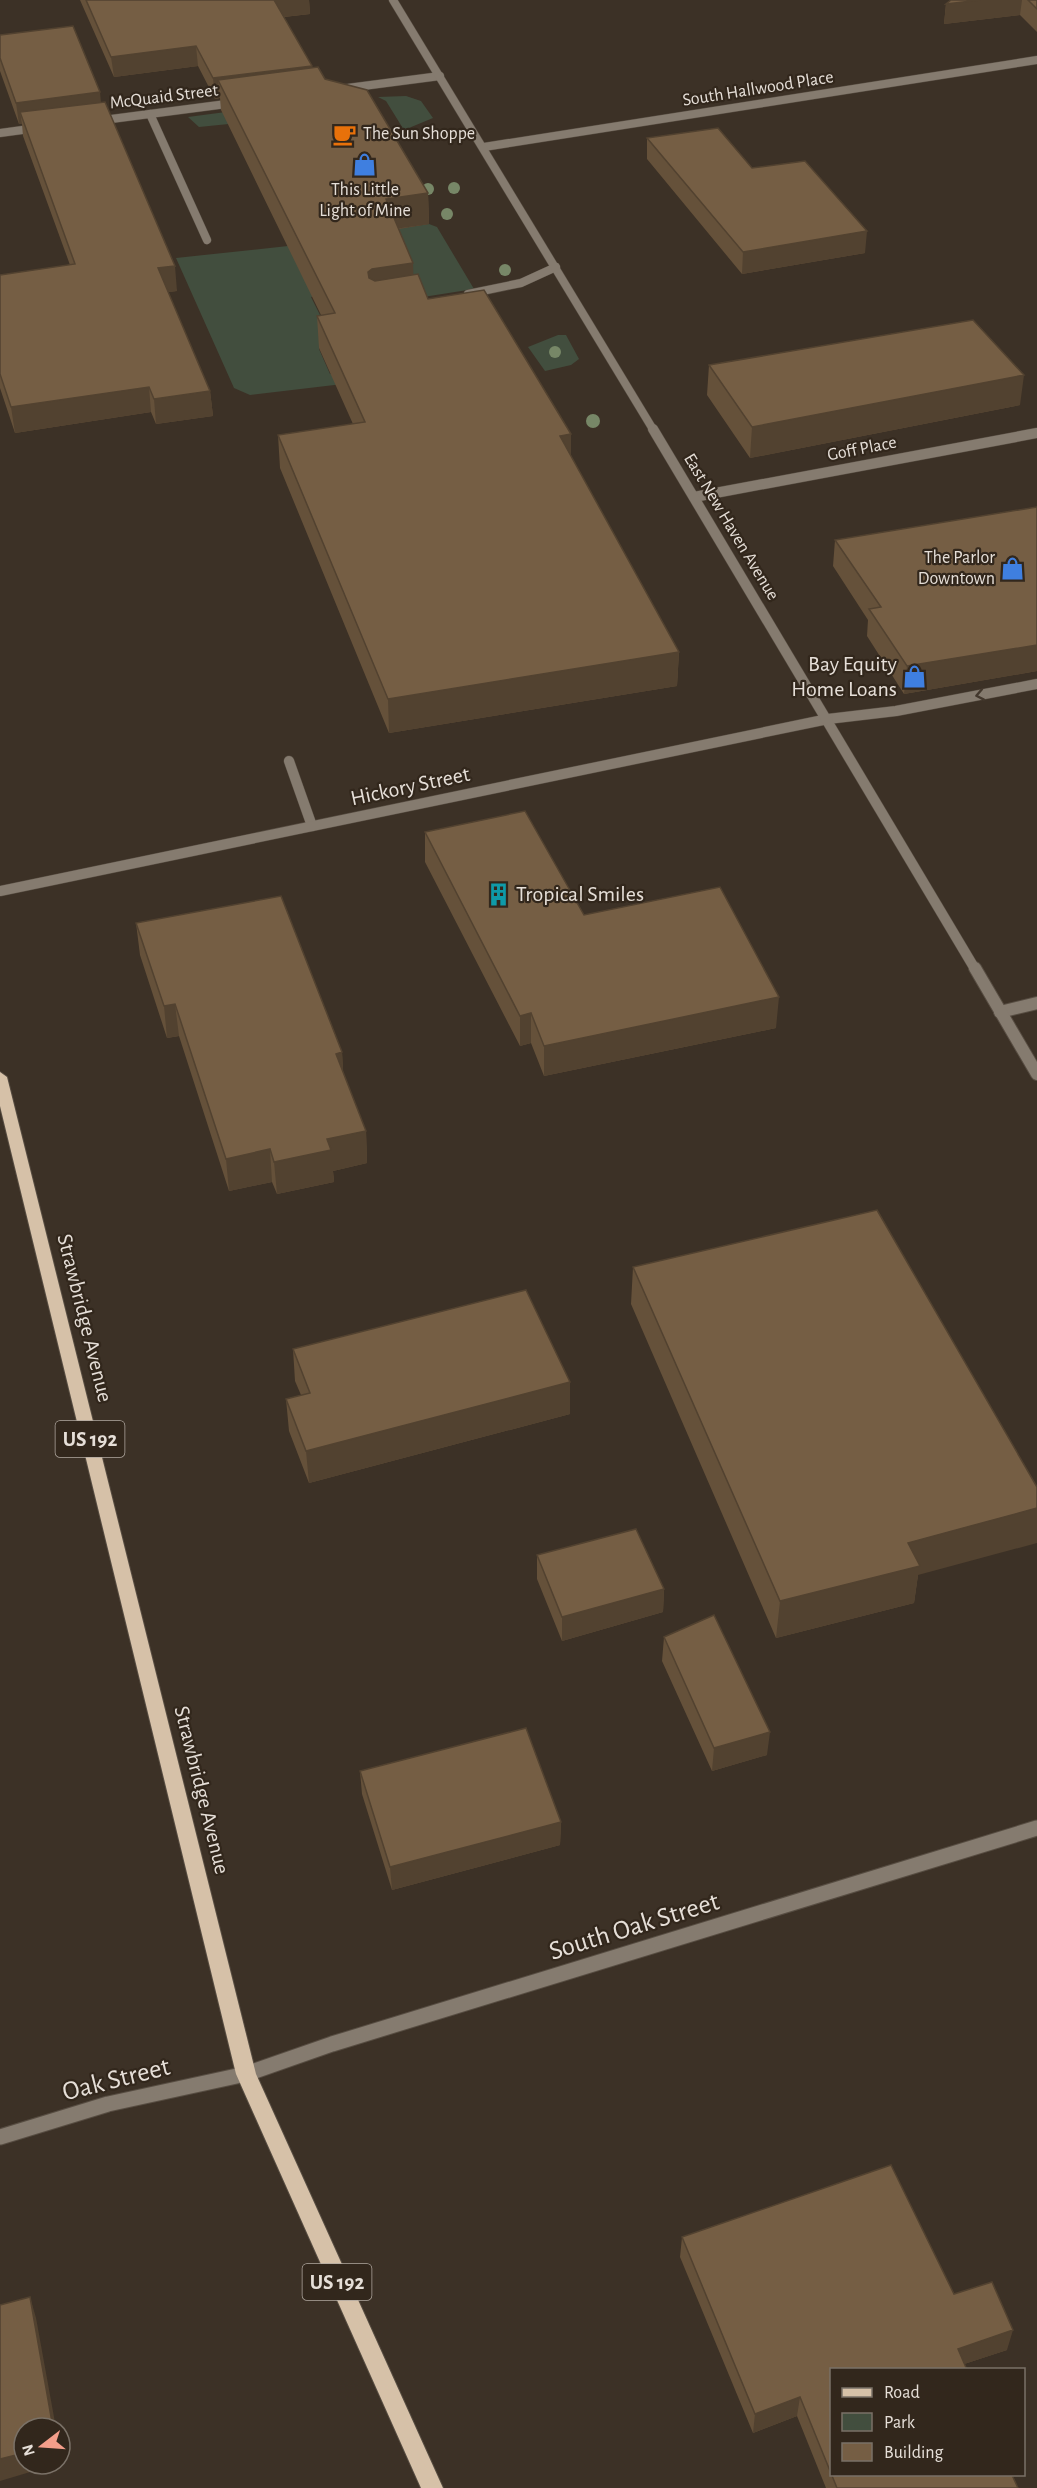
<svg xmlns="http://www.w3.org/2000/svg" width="1037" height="2488" font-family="'Alegreya Sans',sans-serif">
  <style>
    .green { fill: #424e3e }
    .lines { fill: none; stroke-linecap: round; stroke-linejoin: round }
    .service-far1-casing { stroke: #574d42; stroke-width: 9 }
    .service-casing { stroke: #574d42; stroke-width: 11 }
    .minor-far3-casing { stroke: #574d42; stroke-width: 9 }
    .minor-far2-casing { stroke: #574d42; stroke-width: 11 }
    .minor-far1-casing { stroke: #574d42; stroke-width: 14 }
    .minor-casing { stroke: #574d42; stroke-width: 17 }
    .tertiary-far2-casing { stroke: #574d42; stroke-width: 9 }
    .tertiary-far1-casing { stroke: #574d42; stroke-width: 11 }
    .tertiary-casing { stroke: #574d42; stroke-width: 14 }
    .primary-casing { stroke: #574d42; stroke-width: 2 }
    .service-far1 { stroke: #857b6f; stroke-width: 8 }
    .service { stroke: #857b6f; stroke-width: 10 }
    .minor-far3 { stroke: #857b6f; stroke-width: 8 }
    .minor-far2 { stroke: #857b6f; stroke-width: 10 }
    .minor-far1 { stroke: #857b6f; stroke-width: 12 }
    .minor { stroke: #857b6f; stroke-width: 15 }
    .tertiary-far2 { stroke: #857b6f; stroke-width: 8 }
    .tertiary-far1 { stroke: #857b6f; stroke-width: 10 }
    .tertiary { stroke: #857b6f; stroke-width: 12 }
    .primary { fill: #d6c1a8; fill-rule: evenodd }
    .tree { fill: #778767 }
    .wall { fill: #65513a }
    .shaded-wall { fill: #524230 }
    .building { fill: #755e44; stroke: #524230; stroke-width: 1.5 }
    .oneway { stroke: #43382d }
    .labels { text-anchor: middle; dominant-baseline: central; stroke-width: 4.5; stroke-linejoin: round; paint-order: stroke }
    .far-street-label { font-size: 18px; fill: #e6dfd8; stroke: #32271c }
    .far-poi-label { font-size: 18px; fill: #e6dfd8; stroke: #32271c; text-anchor: start }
    .shield { fill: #32271c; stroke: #b0a8a0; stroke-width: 1.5 }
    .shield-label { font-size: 21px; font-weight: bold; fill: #e6dfd8 }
    .poi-label { font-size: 22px; fill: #e6dfd8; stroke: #32271c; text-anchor: end }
    .street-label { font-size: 22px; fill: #e6dfd8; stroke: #32271c }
    .near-street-label { font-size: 27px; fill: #e6dfd8; stroke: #32271c }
  </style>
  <rect width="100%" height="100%" fill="#3c3126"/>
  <path class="green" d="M348 96 346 112 199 127 188 117Z
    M406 96 421 101 433 118 404 130 386 101 378 97Z
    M429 224 437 227 474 289 385 303 332 293 311 297 325 325 319 349 330 374 419 375 250 395 234 388 176 258 288 246Z
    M558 335H566L579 359 571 365 545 371 528 347Z"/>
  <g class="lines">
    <defs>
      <path id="service-far1" d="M150 114 207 240
        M468 294 521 283 556 267"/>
      <path id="service" d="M828 719 896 711 1037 684
        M289 761 312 826"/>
      <path id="minor-far3" d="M340 89 440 76
        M96 121 234 103
        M0 133 37 128
        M484 147 1037 60"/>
      <path id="minor-far2" d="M694 497 1037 433
        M0 891 828 719"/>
      <path id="minor-far1" d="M1000 1012 1037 1003"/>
      <path id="minor" d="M0 2137 108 2104 246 2074 332 2044 1037 1828"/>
      <path id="tertiary-far2" d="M393 0 654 431"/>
      <path id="tertiary-far1" d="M653 429 975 969"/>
      <path id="tertiary" d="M975 968 1037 1074"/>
      <path id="primary" d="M0 1072 7 1077 256 2074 443 2488H421L236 2074 0 1106Z"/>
    </defs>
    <use href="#service-far1" class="service-far1-casing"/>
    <use href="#service" class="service-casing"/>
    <use href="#minor-far3" class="minor-far3-casing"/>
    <use href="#minor-far2" class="minor-far2-casing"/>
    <use href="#minor-far1" class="minor-far1-casing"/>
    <use href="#minor" class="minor-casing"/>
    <use href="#tertiary-far2" class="tertiary-far2-casing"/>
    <use href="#tertiary-far1" class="tertiary-far1-casing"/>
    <use href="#tertiary" class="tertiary-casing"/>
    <use href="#primary" class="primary-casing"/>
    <use href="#service-far1" class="service-far1"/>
    <use href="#service" class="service"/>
    <use href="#minor-far3" class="minor-far3"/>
    <use href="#minor-far2" class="minor-far2"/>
    <use href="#minor-far1" class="minor-far1"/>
    <use href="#minor" class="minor"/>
    <use href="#tertiary-far2" class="tertiary-far2"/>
    <use href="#tertiary-far1" class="tertiary-far1"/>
    <use href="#tertiary" class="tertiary"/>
    <use href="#primary" class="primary"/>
  </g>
  <g class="tree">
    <circle cx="454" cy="188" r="6"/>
    <circle cx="428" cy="189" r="6"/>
    <circle cx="447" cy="214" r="6"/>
    <circle cx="505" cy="270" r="6"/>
    <circle cx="555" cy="352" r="6"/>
    <circle cx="593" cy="421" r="7"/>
  </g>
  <path class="wall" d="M80 0H309L310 14 284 17 312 66V68L325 79 428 193 429 224 399 229 413 275 428 299 571 456 679 652 677 686 389 733 280 468 278 435 353 424 319 348 317 316 321 315 221 110 220 98 215 99 198 66 114 77Z
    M951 0H1037V32L1020 15 944 24 946 4Z
    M0 35 101 102 177 291 168 292 210 391 213 416 156 424 151 412 15 433 0 388V275L70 265 23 136 22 124H19L0 71Z
    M647 138 752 168 865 253 742 274 647 159Z
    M709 365 1020 405 750 458 707 395Z
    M1037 507V671L904 694 867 636 868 620 833 566 835 540Z
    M425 832 584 915 776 1028 544 1076 531 1043 520 1046 425 862Z
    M136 923 342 1052 343 1073 366 1131 367 1163 333 1171 334 1182 277 1194 272 1182 229 1191 179 1036 167 1038 140 955Z
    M633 1267 918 1575 914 1603 776 1638 631 1304Z
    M293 1349 570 1382V1414L309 1483 289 1431 286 1399 301 1395 295 1381Z
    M537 1555 664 1589 663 1612 562 1641 537 1579Z
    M664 1637 767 1755 712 1771 662 1661Z
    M360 1771 561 1822 560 1845 392 1890 362 1794Z
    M682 2237 1007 2350 964 2364 1018 2488H826L797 2416 753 2433 680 2257Z"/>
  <path class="shaded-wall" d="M272 0H309L310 14 274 18Z
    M980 0H1022L1020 15 944 24 946 4Z
    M196 46 198 66 114 77 111 57Z
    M312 66 313 86 218 80 220 98 215 99 213 78Z
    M100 92 102 114 20 112 22 124H19L16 103Z
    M428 193 429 224 388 230 386 199Z
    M867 231 865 253 742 274 743 252Z
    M413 263 414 295 370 304 368 272 372 269Z
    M175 266 177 291 160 293 158 268Z
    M1024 375 1020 405 750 458 752 427Z
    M149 387 151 412 15 433 11 407Z
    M210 391 213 416 156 424 154 399Z
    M571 434V467L560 436Z
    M1037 645V671L904 694 907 666Z
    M679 652 677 686 389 733 388 699Z
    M779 997 776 1028 544 1076V1046Z
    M175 1004 179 1036 167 1038 164 1006Z
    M531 1013V1043L520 1046V1016Z
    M342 1052 344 1085 336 1054Z
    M366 1131 367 1163 333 1171 334 1182 277 1194 274 1162 327 1139Z
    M270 1149 272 1182 229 1191 226 1159Z
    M570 1382V1414L309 1483 306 1451Z
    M1037 1508V1543L918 1575 914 1603 776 1638 780 1601 908 1543Z
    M664 1589 663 1612 562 1641V1617Z
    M770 1732 767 1755 712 1771 714 1748Z
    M561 1822 560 1845 392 1890 390 1867Z
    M30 2297 36 2318 56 2428H53Z
    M1013 2330 1007 2350 952 2368 958 2349Z
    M800 2397 797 2416 753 2433 755 2414Z
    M60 2452 62 2463H60Z
    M24 2453V2464H57L0 2481V2459Z"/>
  <path class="building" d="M86 0H274L312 66 213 78 196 46 111 57Z
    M951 0H980L946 4Z
    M1028 0H1037V9Z
    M73 26 100 92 16 103 0 58V35Z
    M318 67 325 79 367 90 428 193 386 199 413 263 372 269 368 272 369 278 375 281 418 274 428 299 484 290 571 434 560 436 679 652 388 699 278 435 365 422 317 316 335 313 218 80Z
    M105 102 175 266 158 268 210 391 154 399 149 387 11 407 0 374V275L75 264 20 112Z
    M718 128 752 168 805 161 867 231 743 252 647 138Z
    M973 320 1024 375 752 427 709 365Z
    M1037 507V645L907 666 869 609 881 607 835 540Z
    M525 811 584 915 720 887 779 997 544 1046 531 1013 520 1016 425 832Z
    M281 896 342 1052 336 1054 366 1131 327 1139 331 1150 274 1162 270 1149 226 1159 175 1004 164 1006 136 923Z
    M877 1210 1037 1487V1508L908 1543 920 1566 780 1601 633 1267Z
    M526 1290 570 1382 306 1451 286 1399 310 1393 293 1349Z
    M636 1529 664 1589 562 1617 537 1555Z
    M714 1615 770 1732 714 1748 664 1637Z
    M526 1728 561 1822 390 1867 360 1771Z
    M891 2165 954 2294 992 2282 1013 2330 958 2349 967 2370H831V2475H1012L1018 2488H837L800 2397 755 2414 682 2237Z
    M30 2297 53 2428H24V2453L0 2459V2305Z"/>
  <defs><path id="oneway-chevron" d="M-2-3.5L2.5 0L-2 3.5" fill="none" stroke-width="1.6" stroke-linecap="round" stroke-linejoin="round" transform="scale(1.5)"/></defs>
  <use class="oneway" href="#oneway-chevron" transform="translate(980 695) rotate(169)"/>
  <defs>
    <symbol id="cafe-bare" viewBox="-9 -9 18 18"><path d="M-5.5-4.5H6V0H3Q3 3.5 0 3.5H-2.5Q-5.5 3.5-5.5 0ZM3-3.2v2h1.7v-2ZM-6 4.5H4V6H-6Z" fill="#e8710a" stroke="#32271c" stroke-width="2.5" paint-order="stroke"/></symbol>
    <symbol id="shop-bare" viewBox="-9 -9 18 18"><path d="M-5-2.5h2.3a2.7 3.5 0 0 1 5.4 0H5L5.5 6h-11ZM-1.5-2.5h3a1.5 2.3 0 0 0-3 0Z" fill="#3f7fe0" stroke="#32271c" stroke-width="2.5" paint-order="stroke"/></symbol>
    <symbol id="building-bare" viewBox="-9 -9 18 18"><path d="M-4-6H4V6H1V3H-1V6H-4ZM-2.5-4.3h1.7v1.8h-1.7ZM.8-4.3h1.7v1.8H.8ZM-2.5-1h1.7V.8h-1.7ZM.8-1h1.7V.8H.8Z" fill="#0f9aa8" stroke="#32271c" stroke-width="2.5" paint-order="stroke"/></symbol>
  </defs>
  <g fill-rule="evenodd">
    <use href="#cafe-bare" x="328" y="118" width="33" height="33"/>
    <use href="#shop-bare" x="348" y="148" width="33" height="33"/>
    <use href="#shop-bare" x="996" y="552" width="33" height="33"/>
    <use href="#shop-bare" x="898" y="660" width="33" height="33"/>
    <use href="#building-bare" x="482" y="878" width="33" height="33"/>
  </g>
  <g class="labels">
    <g class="far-street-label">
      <text transform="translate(758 89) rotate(-9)">South Hallwood Place</text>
      <text transform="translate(164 97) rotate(-7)">McQuaid Street</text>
      <text transform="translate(862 449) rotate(-11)">Goff Place</text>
      <text transform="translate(731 527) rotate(59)">East New Haven Avenue</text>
    </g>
    <g class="far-poi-label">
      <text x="363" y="134">The Sun Shoppe</text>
      <text x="365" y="190" text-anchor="middle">This Little<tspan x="365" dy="21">Light of Mine</tspan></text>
      <text x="995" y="558" text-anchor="end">The Parlor<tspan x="995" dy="21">Downtown</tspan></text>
    </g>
    <g class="shield">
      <rect x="55.5" y="1421" width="69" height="36" rx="4.5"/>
      <rect x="302.5" y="2264" width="69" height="36" rx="4.5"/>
    </g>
    <g class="shield-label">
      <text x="90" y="1439">US 192</text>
      <text x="337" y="2282">US 192</text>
    </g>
    <g class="poi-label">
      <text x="897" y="664">Bay Equity<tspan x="897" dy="25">Home Loans</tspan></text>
      <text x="516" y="894" text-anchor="start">Tropical Smiles</text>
    </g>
    <g class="street-label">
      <text transform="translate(410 786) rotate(-12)">Hickory Street</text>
      <text transform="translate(85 1318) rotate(76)">Strawbridge Avenue</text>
      <text transform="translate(202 1790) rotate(76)">Strawbridge Avenue</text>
    </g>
    <g class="near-street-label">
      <text transform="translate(634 1926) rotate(-17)">South Oak Street</text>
      <text transform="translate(116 2079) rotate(-14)">Oak Street</text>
    </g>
  </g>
  <rect x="830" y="2368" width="195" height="108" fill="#32271c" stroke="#7a7167" stroke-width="1.5"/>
  <rect x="842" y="2388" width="30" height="9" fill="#d6c1a8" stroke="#7a7167" stroke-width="1.5"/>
  <text x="884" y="2398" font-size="18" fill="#e6dfd8">Road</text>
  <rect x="842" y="2413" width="30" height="18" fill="#424e3e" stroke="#7a7167" stroke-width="1.5"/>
  <text x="884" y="2428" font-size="18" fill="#e6dfd8">Park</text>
  <rect x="842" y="2443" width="30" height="18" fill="#755e44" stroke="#7a7167" stroke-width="1.5"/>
  <text x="884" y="2458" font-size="18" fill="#e6dfd8">Building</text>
  <g transform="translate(42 2446) rotate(253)"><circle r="28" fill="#32271c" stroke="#7a7167" stroke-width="1.5"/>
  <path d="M0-4.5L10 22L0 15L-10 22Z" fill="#f49e8a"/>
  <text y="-9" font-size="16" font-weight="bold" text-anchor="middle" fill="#e6dfd8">N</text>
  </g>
</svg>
